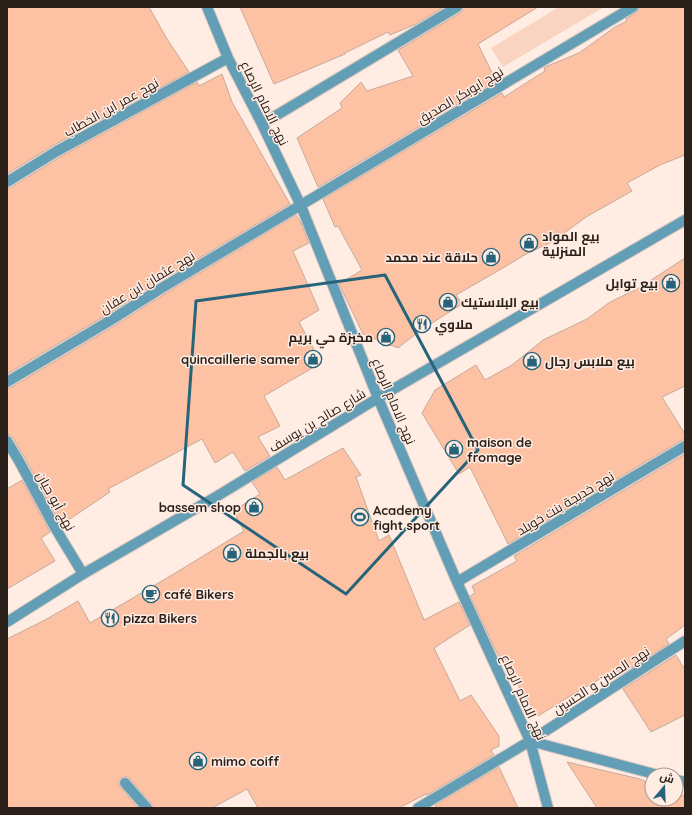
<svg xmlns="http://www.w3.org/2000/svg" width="692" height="815" font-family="Quicksand,Cairo,sans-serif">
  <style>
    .green { fill: #f9d4c1 }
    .building { fill: #fdc2a4; stroke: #c7aa9c }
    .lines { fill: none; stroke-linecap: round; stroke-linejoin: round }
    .lane-casing { stroke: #d9c7bf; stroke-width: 12 }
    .street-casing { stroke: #d9c7bf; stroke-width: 12 }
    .lane { stroke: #629fb6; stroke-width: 10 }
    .street { stroke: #629fb6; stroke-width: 10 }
    .marked { fill: none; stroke: #25647a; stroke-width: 3; stroke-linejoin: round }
    .labels { text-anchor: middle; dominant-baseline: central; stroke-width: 3; stroke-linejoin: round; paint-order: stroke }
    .street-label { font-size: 13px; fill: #2b201a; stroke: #ffece3 }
    .poi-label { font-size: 13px; font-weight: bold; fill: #2b201a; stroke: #ffece3; text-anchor: start }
  </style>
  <rect width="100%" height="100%" fill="#ffece3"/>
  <path class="green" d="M559 7H604L503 67 491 48Z"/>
  <path class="building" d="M7 7H149L167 39 189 72 54 145 7 174Z
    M240 7H444L416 24 390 35 388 32 345 53V54L274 84Z
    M463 7H538L478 44 496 81 318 187 297 138 342 108 340 103 361 82 367 91 413 76 398 50 460 13 463 10Z
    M639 7H685V155L660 165 627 183 632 191 586 217 552 242 526 254 503 268 456 295 462 304 421 330 398 348 363 334 339 284 362 270 338 226 335 227 323 199 502 93 504 97 545 71 544 68 545 67 579 53 615 27 627 21 626 19 637 12 639 10Z
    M222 74 232 102 290 204 157 283 108 314 7 374V188H10L60 157 197 82 199 86Z
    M296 215 301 223 309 243 293 251 319 310 299 322 321 363 264 396 280 426 258 437 270 456 245 471 233 452 215 463 202 439 108 489 110 492 61 525 25 458 13 438 9 435 7 432V388H10L114 326 163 295Z
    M685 258V386L662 397 685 434V440H682L508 544 470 467 459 474 422 413 435 390 476 365 485 380 512 365 543 340 587 319 610 302 639 288Z
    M343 448 361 475 356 477 379 541 389 535 424 620 459 602 470 625 434 648 460 701 471 695 499 736V746L491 750 494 755 427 795 426 794 399 808H258L247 789 212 808H153L152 804 130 779 127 777H124L121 778 119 781V785L138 808H7V639L45 620 78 601 90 623 167 578 244 531 233 511 260 494 252 482 277 467 285 480Z
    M685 454V625L666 639 669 644 616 678 612 672 567 698 538 716 496 651 470 596 475 593 472 586 517 561 514 556Z
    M22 480 50 532 41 538 55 561 7 589V489Z
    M676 655 685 670V715L651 732 623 689Z
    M567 762 640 779 652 784V799H676V793L685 796V808H597Z
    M499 767 518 808H437L435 805Z"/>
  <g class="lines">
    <defs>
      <path id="lane" d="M7 441 19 461 54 526 83 574"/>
      <path id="street" d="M207 7 228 58 262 124 301 206 378 398 457 582 530 741 548 808
        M262 124 457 7
        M7 182 57 151 228 58
        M7 382 111 320 160 289 633 7
        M457 582 685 446
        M7 622 83 574 219 495 378 398 685 220
        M530 741 658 775
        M676 780 685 782
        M125 783 147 808
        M418 808 530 741 685 641"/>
    </defs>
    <use href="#lane" class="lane-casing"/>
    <use href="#street" class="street-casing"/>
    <use href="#lane" class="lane"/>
    <use href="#street" class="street"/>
  </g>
  <path class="marked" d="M385 275 478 450 346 594 183 485 196 301Z"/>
  <defs>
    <symbol id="shop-ring" viewBox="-11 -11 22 22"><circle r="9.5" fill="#ffece3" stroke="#25647a" stroke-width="1.5"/><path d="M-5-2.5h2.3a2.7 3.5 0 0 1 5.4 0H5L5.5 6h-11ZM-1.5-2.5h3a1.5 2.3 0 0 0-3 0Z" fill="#25647a"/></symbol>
    <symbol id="restaurant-ring" viewBox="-11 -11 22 22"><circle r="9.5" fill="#ffece3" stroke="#25647a" stroke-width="1.5"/><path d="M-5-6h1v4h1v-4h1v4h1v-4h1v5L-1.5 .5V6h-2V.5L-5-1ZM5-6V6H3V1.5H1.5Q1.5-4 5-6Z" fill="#25647a"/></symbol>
    <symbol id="stadium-ring" viewBox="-11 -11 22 22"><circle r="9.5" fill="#ffece3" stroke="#25647a" stroke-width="1.5"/><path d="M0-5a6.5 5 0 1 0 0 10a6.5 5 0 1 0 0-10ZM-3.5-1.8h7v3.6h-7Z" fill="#25647a"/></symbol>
    <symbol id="cafe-ring" viewBox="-11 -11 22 22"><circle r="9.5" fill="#ffece3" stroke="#25647a" stroke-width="1.5"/><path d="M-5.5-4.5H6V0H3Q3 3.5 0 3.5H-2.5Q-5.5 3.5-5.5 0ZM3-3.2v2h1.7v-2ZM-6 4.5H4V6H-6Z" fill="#25647a"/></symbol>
  </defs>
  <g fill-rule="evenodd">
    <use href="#shop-ring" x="519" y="233" width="20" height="20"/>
    <use href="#shop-ring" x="481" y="247" width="20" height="20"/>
    <use href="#shop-ring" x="661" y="273" width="20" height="20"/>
    <use href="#shop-ring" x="438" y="292" width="20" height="20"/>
    <use href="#restaurant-ring" x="412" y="314" width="20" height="20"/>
    <use href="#shop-ring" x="376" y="327" width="20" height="20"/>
    <use href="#shop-ring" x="303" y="349" width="20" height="20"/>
    <use href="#shop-ring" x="522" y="351" width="20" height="20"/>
    <use href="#shop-ring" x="444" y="439" width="20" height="20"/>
    <use href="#shop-ring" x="244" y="497" width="20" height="20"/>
    <use href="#stadium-ring" x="350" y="507" width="20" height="20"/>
    <use href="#shop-ring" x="222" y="543" width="20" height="20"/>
    <use href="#cafe-ring" x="141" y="584" width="20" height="20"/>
    <use href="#restaurant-ring" x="100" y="608" width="20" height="20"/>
    <use href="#shop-ring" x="188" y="751" width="20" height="20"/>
  </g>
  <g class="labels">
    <g class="street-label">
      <text transform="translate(460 95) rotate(-31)">نهج ابوبكر الصديق</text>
      <text transform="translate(265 103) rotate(64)">نهج الامام الرصاع</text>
      <text transform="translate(111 107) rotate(-29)">نهج عمر ابن الخطاب</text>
      <text transform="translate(147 282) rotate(-31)">نهج عثمان ابن عفان</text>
      <text transform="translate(394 401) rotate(67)">نهج الامام الرصاع</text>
      <text transform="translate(317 420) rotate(-31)">شارع صالح بن يوسف</text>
      <text transform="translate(56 501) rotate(61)">نهج أبو حيان</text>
      <text transform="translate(565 503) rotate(-31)">نهج خديجة بنت خويلد</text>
      <text transform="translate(601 680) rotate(-33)">نهج الحسن و الحسين</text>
      <text transform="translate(524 697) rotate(66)">نهج الامام الرصاع</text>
    </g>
    <g class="poi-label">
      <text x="542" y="236">بيع المواد<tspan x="542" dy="15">المنزلية</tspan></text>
      <text x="478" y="257" text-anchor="end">حلاقة عند محمد</text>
      <text x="658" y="283" text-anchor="end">بيع توابل</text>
      <text x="461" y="302">بيع البلاستيك</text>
      <text x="435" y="324">ملاوي</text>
      <text x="373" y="337" text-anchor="end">مخبزة حي بريم</text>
      <text x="300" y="359" text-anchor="end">quincaillerie samer</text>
      <text x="545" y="361">بيع ملابس رجال</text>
      <text x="467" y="442">maison de<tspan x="467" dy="15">fromage</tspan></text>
      <text x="241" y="507" text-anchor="end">bassem shop</text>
      <text x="373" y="510">Academy<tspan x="373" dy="15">fight sport</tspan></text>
      <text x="245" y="553">بيع بالجملة</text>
      <text x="164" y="594">café Bikers</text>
      <text x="123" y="618">pizza Bikers</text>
      <text x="211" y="761">mimo coiff</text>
    </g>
  </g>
  <rect width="692" height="815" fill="none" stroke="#2b201a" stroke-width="16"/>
  <g transform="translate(664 787) rotate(19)"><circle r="19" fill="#ffece3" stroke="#aa9a93"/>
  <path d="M0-3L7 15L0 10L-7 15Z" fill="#25647a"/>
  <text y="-6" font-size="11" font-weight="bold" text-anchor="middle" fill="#2b201a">ش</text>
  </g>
</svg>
